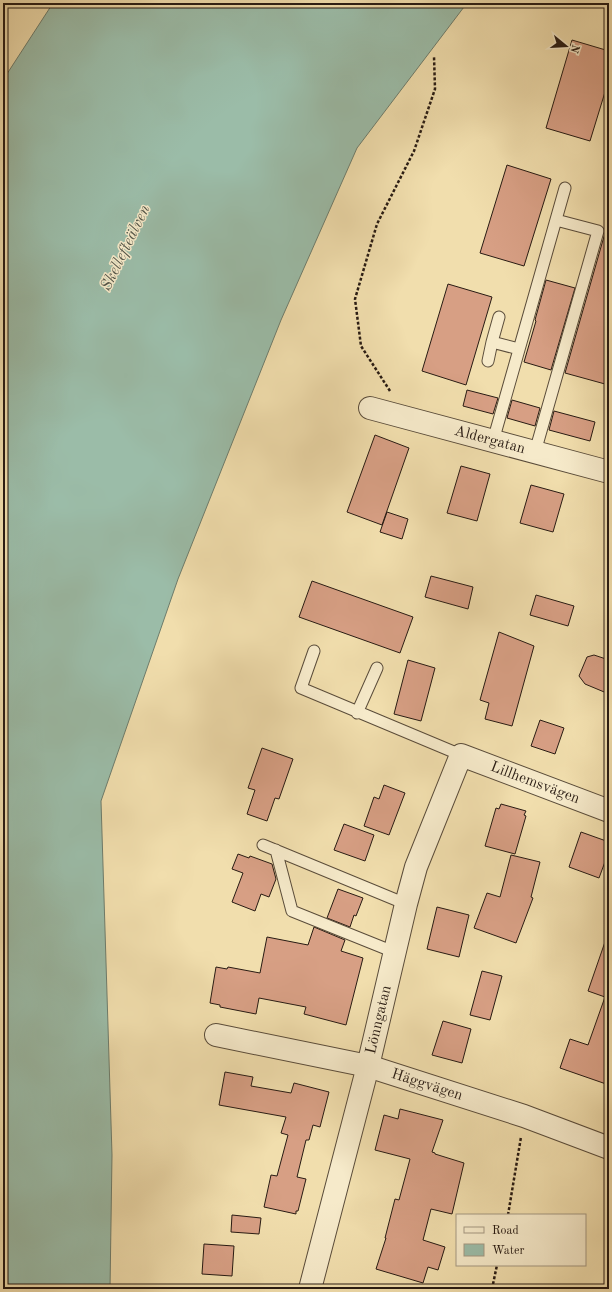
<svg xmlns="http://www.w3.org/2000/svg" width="612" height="1292" font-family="'Old Standard TT',serif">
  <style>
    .water { fill: #9bbca8; stroke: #6d7c6c }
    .building { fill: #d79f84; stroke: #281b13 }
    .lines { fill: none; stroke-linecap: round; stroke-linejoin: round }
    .service-casing { stroke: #5a4c3a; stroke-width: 13 }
    .minor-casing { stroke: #5a4c3a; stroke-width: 24 }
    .path { stroke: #281b13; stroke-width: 2.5; stroke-dasharray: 3 2; stroke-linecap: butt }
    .service { stroke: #f6eaca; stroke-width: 11 }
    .minor { stroke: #f6eaca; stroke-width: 22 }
    .labels { text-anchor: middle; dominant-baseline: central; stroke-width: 3; stroke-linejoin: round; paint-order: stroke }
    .street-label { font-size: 15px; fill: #281b13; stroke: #f6eaca }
    .water-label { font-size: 16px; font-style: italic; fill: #505347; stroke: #f6eaca }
  </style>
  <rect width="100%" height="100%" fill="#f1dead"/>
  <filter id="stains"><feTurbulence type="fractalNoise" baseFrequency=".005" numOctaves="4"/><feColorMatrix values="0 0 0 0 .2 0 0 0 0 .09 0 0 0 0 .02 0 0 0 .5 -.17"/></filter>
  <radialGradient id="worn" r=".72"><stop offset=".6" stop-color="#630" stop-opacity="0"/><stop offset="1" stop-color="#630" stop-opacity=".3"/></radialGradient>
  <path class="water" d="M53 3H467L357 148 281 320 178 579 101 801 112 1155 110 1289H3V80Z"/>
  <path class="building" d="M572 40 609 51V79L590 141 546 128Z
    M507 165 551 179 524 266 480 253Z
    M605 227 609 228V371L605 384 565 373 605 233Z
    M546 280 575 288 551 370 524 362 536 321 535 320Z
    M448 284 492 297 466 385 422 371Z
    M467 390 498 398 493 414 463 406Z
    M512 400 540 408 535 426 507 418Z
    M554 411 595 422 590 441 549 430Z
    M375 435 409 448 382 525 347 512Z
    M461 466 490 474 477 521 447 513Z
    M531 485 564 494 553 532 520 523Z
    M387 512 408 519 402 539 380 532Z
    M431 576 473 587 468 609 425 597Z
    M312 581 413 617 400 653 299 617Z
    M536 595 574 606 568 626 530 615Z
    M499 632 534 646 512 726 485 719 489 703 480 700Z
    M594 655 609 660V694L585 684 579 676 587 657Z
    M408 660 435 668 421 721 394 714Z
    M540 720 564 728 555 754 531 746Z
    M262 748 293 759 279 799 275 798 267 821 247 814 255 790 248 788Z
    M384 785 405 793 389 835 364 826 374 797 379 799Z
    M501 804 526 811 524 815 526 816 515 854 485 846 496 808 499 809Z
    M344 824 374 835 365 861 334 850Z
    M581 832 609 842V851L599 878 569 867Z
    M238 854 249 858 250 856 272 864 276 879 269 897 261 894 255 911 232 902 243 873 232 869Z
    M511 855 540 862 531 897 533 898 516 943 474 928 487 893 500 897Z
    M338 889 363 898 356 916 354 915 350 927 327 918Z
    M437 907 469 915 459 957 427 949Z
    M314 927 345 940 341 951 363 958 346 1025 304 1014 306 1007 259 998 256 1014 220 1007V1005L210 1003 216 967 227 969 228 967 260 973 267 937 308 945Z
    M606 939H609V1085L560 1068 570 1039 588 1045 605 997 588 991Z
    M482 971 502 976 490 1020 470 1015Z
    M443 1021 471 1029 462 1063 432 1055Z
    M225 1072 253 1077 251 1086 291 1093 294 1083 329 1092 320 1127 313 1125 309 1140H306L297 1177 306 1179 298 1211H296V1214L264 1207 271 1175 277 1176 288 1135 281 1133 286 1117 219 1105Z
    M400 1109 443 1120 432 1152 435 1153V1154L464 1163 452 1214 431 1209 423 1240 445 1247 438 1270 428 1267 423 1283 376 1269 386 1238H385L395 1199 399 1200 410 1159 375 1150 384 1115 398 1119Z
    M232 1215 261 1218 259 1234 231 1232Z
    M204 1244 234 1246 232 1276 202 1274Z"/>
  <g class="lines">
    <defs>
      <path id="service" d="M499 317 492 342 519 349
        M488 361 492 342
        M493 441 565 188
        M535 452 598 231 556 220
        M314 651 301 688 461 755
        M357 713 377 668
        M263 845 406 904
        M276 850 292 911 394 952"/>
      <g id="minor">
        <path id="s1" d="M370 408 609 472"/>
        <path id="s2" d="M216 1035 368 1066 524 1116 609 1148"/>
        <path id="s3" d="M310 1289 368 1066 406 904 416 867 461 755 609 811"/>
      </g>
    </defs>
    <use href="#service" class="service-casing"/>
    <use href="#minor" class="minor-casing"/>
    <path class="path" d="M390 391 361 346 355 299 377 224 414 151 435 89 434 56
      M508 1215 521 1137
      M492 1289 497 1265"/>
    <use href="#service" class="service"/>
    <use href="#minor" class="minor"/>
  </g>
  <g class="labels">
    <g class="street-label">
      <text stroke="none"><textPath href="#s1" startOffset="124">Aldergatan</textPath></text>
      <text stroke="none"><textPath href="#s3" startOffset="635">Lillhemsvägen</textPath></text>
      <text stroke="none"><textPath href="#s3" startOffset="278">Lönngatan</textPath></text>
      <text stroke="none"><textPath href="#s2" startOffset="217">Häggvägen</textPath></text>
    </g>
    <g class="water-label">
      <text transform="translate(126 248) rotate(-64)">Skellefteälven</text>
    </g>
  </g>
  <rect width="612" height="1292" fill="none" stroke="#f1dead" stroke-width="16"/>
  <rect x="4" y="4" width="604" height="1284" fill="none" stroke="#281b13" stroke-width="2"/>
  <rect x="8" y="8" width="596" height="1276" fill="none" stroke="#281b13"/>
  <rect x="456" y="1214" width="130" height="52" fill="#f6eaca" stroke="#a49781"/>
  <rect x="464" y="1227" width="20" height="6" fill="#f6eaca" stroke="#a49781"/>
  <text x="492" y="1234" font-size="12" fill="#281b13">Road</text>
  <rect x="464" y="1244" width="20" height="12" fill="#9bbca8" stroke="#a49781"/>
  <text x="492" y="1254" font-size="12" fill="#281b13">Water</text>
  <g transform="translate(566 46) rotate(108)" stroke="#f6eaca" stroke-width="3" paint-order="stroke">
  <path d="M0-3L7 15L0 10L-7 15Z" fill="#281b13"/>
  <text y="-6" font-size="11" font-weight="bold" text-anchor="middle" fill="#281b13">N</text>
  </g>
  <rect width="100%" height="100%" filter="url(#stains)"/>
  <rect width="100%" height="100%" fill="url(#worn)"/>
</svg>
